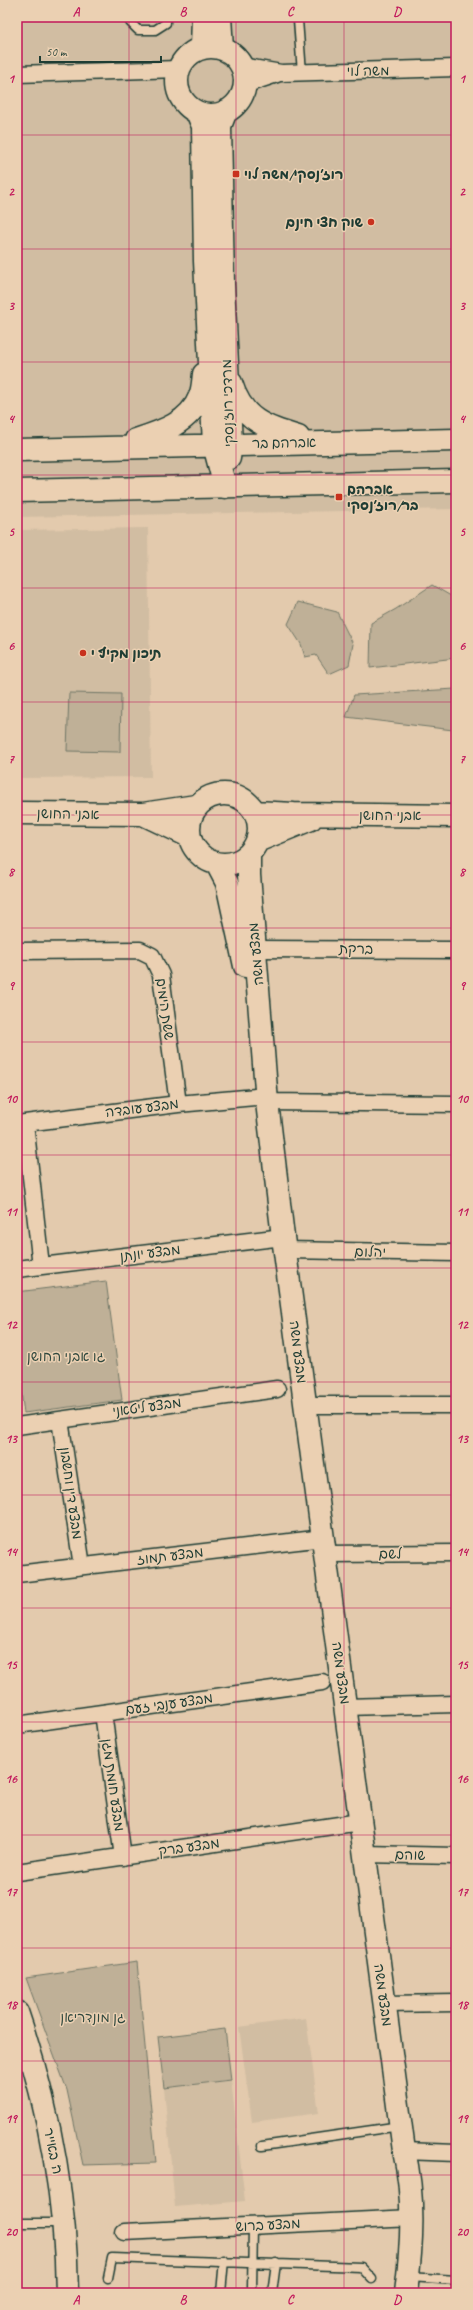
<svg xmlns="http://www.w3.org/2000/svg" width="473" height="2310" font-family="Caveat,'Playpen Sans Hebrew',sans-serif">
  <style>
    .built { fill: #d1bda2 }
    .green { fill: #bfb097; stroke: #6f7666 }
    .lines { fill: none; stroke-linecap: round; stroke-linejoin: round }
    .lane-casing { stroke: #1f3d34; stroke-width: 11 }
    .street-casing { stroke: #1f3d34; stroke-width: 19 }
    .secondary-casing { stroke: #1f3d34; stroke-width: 25 }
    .lane { stroke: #ebd0b2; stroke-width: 8 }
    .street { stroke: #ebd0b2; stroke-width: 16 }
    .secondary { stroke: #ebd0b2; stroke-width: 22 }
    .grid { fill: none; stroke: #c2185b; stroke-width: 1; stroke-opacity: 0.55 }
    .poi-dot { fill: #c8321e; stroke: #ebd0b2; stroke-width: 1.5 }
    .labels { text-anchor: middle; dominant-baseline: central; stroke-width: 3; stroke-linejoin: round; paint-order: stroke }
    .street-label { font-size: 14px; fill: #1f3d34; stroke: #ebd0b2 }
    .poi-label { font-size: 14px; font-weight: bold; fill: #1f3d34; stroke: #ebd0b2; text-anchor: start }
    .park-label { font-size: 14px; fill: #2f483e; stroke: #ebd0b2 }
    .neatline { fill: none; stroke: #c2185b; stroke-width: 1.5 }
    .grid-label { font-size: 13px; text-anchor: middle; font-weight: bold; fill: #c2185b }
  </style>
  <rect width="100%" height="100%" fill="#e3caad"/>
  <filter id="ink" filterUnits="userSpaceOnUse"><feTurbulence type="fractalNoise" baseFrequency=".025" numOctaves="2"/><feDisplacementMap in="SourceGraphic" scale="8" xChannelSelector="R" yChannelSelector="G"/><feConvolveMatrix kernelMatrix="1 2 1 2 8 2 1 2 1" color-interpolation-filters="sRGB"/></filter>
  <g filter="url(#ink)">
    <path class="built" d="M17 17H456V509L17 517Z
      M148 528 151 777 17 778V530Z
      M306 2018 319 2113 252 2122 239 2027Z
      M231 2080 245 2201 175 2207 164 2088Z"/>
    <path class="green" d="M432 585 456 599V658L370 668 371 623 396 609Z
      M298 602 337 612 353 644 349 665 329 674 316 655 305 657 301 644 288 624Z
      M455 689 453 730 346 717 354 695Z
      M69 693 121 694 120 752 67 751Z
      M106 1281 122 1400 24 1413 17 1361V1292Z
      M137 1962 156 2163 83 2165 67 2090 26 1978Z
      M225 2029 231 2080 164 2088 158 2037Z"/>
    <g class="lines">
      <defs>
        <path id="lane" d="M129 17 130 22 138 30H155L166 23V17
          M298 20 302 73
          M262 2146 400 2126
          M17 2223H62
          M409 2277 456 2280
          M108 2278 112 2258 361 2267 372 2279
          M252 2290 253 2226
          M221 2293 224 2260
          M272 2293 276 2263"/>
        <path id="street" d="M241 66 281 73 456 68
          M17 74 179 69
          M244 85 277 74
          M255 949 456 950
          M17 951 140 950 152 956 161 975 178 1104
          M267 1102 456 1104
          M25 1123 41 1266
          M17 1124 178 1104 267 1096
          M285 1250 456 1253
          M17 1269 283 1237
          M305 1405H456
          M60 1420 82 1566
          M17 1426 277 1389
          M325 1554 456 1553
          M17 1574 323 1538
          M345 1707 456 1704
          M103 1713 123 1857
          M17 1725 322 1682
          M365 1854 456 1856
          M17 1872 360 1822
          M384 2004 456 2003
          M17 2062 34 2061
          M404 2151 456 2153
          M124 2232 412 2218"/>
        <path id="secondary" d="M220 17 222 49
          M177 81a34 34 0 1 1 68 0a34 34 0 1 1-68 0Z
          M202 48 203 17
          M226 111 220 126 223 284 231 444 229 458
          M197 112 203 126 205 261 214 445 225 487
          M231 383C242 420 265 427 298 437
          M136 440C161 432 190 423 200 396 203 389 203 381 204 374
          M17 450 456 440
          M17 491 456 481
          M189 829a35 35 0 1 1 70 0a35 35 0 1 1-70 0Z
          M255 812 294 814 456 816
          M17 813 143 814 196 806
          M143 814 189 836
          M257 841 311 819
          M249 854V875L267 1102 283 1237 404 2151C415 2198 412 2245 406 2293
          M217 864 227 883 245 966
          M17 2012C48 2103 66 2197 67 2293"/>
      </defs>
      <use href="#lane" class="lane-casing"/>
      <use href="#street" class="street-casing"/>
      <use href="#secondary" class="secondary-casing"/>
      <use href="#lane" class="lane"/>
      <use href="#street" class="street"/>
      <use href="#secondary" class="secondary"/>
    </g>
  </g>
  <path class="grid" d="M129 17V2293M236 17V2293M344 17V2293M17 135H456M17 249H456M17 362H456M17 475H456M17 588H456M17 702H456M17 815H456M17 928H456M17 1042H456M17 1155H456M17 1268H456M17 1382H456M17 1495H456M17 1608H456M17 1722H456M17 1835H456M17 1948H456M17 2061H456M17 2175H456"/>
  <g class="poi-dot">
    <rect x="232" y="170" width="8" height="8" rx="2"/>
    <circle cx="371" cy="222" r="4"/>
    <rect x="335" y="493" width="8" height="8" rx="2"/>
    <circle cx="83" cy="653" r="4"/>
  </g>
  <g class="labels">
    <g class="street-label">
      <text transform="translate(368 71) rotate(-1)">משה לוי</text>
      <text transform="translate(228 403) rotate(-92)">מרדכי רוז'נסקי</text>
      <text transform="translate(284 443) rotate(-1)">אברהם בר</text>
      <text transform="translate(68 814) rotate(1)">אבני החושן</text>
      <text x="390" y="815">אבני החושן</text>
      <text transform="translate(356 949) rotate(1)">ברקת</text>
      <text transform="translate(256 954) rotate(-95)">מבצע משה</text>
      <text transform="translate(165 1009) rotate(82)">ששת הימים</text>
      <text transform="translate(142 1108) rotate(-7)">מבצע עובדה</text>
      <text transform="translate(370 1252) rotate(1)">יהלום</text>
      <text transform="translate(150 1253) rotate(-7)">מבצע יונתן</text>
      <text transform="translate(298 1352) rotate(83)">מבצע משה</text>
      <text transform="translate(147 1407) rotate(-8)">מבצע ליטאני</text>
      <text transform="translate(71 1493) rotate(82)">מבצע דין וחשבון</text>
      <text transform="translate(390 1554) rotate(-1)">לשם</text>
      <text transform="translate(170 1556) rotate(-7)">מבצע תמוז</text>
      <text transform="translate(341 1673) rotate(82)">מבצע משה</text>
      <text transform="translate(169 1704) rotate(-8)">מבצע ענבי זעם</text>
      <text transform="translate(113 1785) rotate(82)">מבצע חומת מגן</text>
      <text transform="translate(189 1847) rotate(-8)">מבצע ברק</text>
      <text transform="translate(410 1855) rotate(1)">שוהם</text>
      <text transform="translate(383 1995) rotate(82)">מבצע משה</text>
      <text transform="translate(53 2151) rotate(78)">ה' באייר</text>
      <text transform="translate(268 2225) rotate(-3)">מבצע ברוש</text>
    </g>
    <g class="poi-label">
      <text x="244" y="174">רוז׳נסקי/משה לוי</text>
      <text x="363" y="222" text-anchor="end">שוק חצי חינם</text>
      <text x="347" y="489">אברהם<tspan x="347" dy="16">בר/רוז׳נסקי</tspan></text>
      <text x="91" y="653">תיכון מקיף י</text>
    </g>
    <g class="park-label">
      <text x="66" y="1356">גו אבני החושן</text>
      <text x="93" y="2017">גן מונדריאן</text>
    </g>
  </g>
  <rect width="473" height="2310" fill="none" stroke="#ebd0b2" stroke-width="44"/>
  <path d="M40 56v6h121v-6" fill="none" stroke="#1f3d34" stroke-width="2"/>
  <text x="46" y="56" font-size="12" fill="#1f3d34" stroke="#ebd0b2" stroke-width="3" paint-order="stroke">50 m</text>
  <rect x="22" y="22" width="429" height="2266" class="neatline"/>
  <g class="grid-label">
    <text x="76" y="16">A</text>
    <text x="183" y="16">B</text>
    <text x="290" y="16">C</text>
    <text x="397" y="16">D</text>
    <text x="11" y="83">1</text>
    <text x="462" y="83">1</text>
    <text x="11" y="196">2</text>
    <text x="462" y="196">2</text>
    <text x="11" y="310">3</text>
    <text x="462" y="310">3</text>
    <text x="11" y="423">4</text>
    <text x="462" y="423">4</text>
    <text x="11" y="536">5</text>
    <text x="462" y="536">5</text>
    <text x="11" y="650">6</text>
    <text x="462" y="650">6</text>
    <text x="11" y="763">7</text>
    <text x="462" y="763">7</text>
    <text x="11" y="876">8</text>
    <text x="462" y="876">8</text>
    <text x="11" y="990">9</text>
    <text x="462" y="990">9</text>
    <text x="11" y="1103">10</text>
    <text x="462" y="1103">10</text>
    <text x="11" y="1216">11</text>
    <text x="462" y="1216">11</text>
    <text x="11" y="1329">12</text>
    <text x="462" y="1329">12</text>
    <text x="11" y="1443">13</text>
    <text x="462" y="1443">13</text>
    <text x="11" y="1556">14</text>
    <text x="462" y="1556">14</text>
    <text x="11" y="1669">15</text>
    <text x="462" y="1669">15</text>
    <text x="11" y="1783">16</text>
    <text x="462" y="1783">16</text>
    <text x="11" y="1896">17</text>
    <text x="462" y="1896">17</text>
    <text x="11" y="2009">18</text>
    <text x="462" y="2009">18</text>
    <text x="11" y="2123">19</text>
    <text x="462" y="2123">19</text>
    <text x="11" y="2236">20</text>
    <text x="462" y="2236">20</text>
    <text x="76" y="2304">A</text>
    <text x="183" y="2304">B</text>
    <text x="290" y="2304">C</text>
    <text x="397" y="2304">D</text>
  </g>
</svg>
